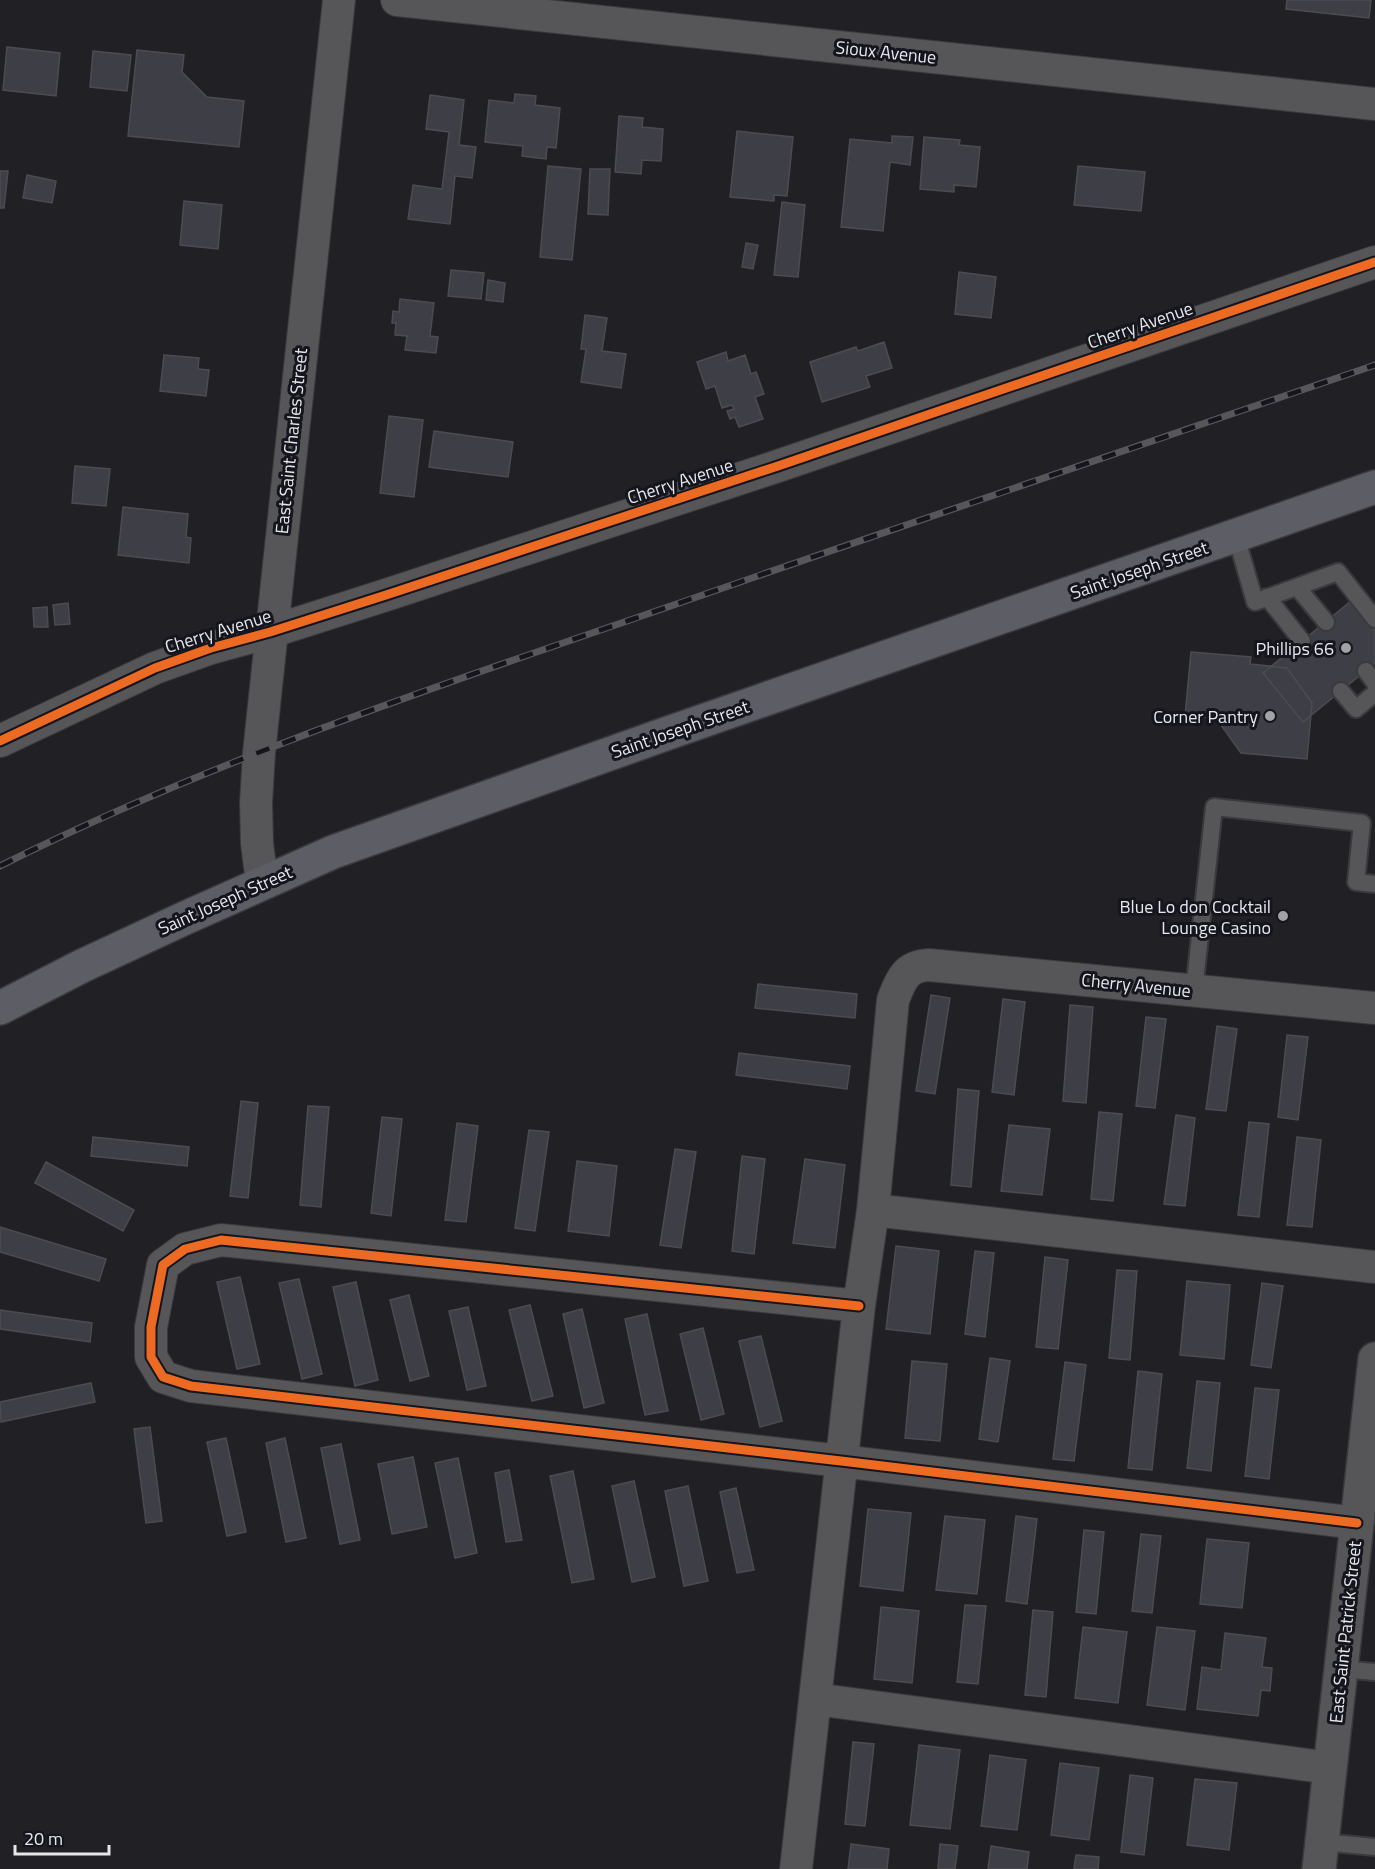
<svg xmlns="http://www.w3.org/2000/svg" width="1375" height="1869" font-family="'Titillium Web',sans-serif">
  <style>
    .building { fill: #3e3e47; stroke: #4c4c50; stroke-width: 1.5 }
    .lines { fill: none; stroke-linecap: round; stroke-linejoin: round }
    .service-casing { stroke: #3a3a3e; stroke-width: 20 }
    .minor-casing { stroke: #3a3a3e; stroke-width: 34 }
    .secondary-casing { stroke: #3a3a3e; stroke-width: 36 }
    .primary-casing { stroke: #3a3a3e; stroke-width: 36 }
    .service { stroke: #565659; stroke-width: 16 }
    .minor { stroke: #565659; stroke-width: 32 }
    .secondary { stroke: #565659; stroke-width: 33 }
    .primary { stroke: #5d5d66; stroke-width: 33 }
    .rail-casing { stroke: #57575b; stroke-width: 7 }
    .rail { stroke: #15151d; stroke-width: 4.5; stroke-dasharray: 14; stroke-linecap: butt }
    .cycleway-casing { stroke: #15151d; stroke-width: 13 }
    .cycleway { stroke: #ed6a23; stroke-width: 9 }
    .poi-dot { fill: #a1a1a6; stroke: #15151d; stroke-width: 2 }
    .labels { text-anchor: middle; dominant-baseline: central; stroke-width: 6; stroke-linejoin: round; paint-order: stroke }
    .street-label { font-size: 18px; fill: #e6e6ec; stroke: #15151d }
    .poi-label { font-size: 18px; fill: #e6e6ec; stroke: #15151d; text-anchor: end }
  </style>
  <rect width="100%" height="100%" fill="#202025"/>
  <path class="building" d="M1287 0H1371L1369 18 1286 9Z
    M7 47 60 53 56 96 3 90Z
    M137 50 184 55 182 72 207 97 244 101 239 147 128 136Z
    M93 51 131 55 127 91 90 87Z
    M515 94 536 96 535 105 560 108 556 148 547 147 546 159 522 156 523 146 485 142 489 100 514 103Z
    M430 95 464 100 459 145 476 147 472 178 455 176 450 224 408 219 413 185 442 189 449 132 426 129Z
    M619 116 643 118 642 127 663 129 661 161 642 160 641 174 615 172Z
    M737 131 793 137 787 196 774 195V201L730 197Z
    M892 136 913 137 910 165 890 162 883 231 841 227 850 139 892 143Z
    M924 137 960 140 959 145 980 147 976 187 954 185V192L920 189Z
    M548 166 581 169 572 260 540 257Z
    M1078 166 1145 172 1141 211 1074 205Z
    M590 169H610L608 215 588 214Z
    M0 171H8L4 208H0Z
    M27 175 56 181 52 203 23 198Z
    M184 201 222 205 218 249 180 245Z
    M782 202 805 205 798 277 774 275Z
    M746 243 758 245 753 269 742 267Z
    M451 270 484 273 481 299 448 296Z
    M959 272 996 277 991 318 955 314Z
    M488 280 505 283 503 302 486 300Z
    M400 299 434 303 430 336 438 337 436 353 405 350 407 336 395 335 396 323H392L393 311 399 312Z
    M585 315 607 318 602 351 626 354 621 388 581 382 586 349H581Z
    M884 342 892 368 866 376 870 387 822 402 810 362 856 347 858 351Z
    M726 352 728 361 745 355 751 374 756 372 764 394 755 397 763 419 739 427 735 417 730 419 727 411 734 409 732 405 722 408 715 386 706 389 697 362Z
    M164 355 199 358 198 369 209 370 206 396 160 391Z
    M389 416 423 420 414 497 380 493Z
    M434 431 513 442 508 477 429 467Z
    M75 466 110 469 106 506 72 503Z
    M123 507 188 514 186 537 191 538 189 563 118 555Z
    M1351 601 1375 631V663L1303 722 1263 673Z
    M68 603 70 624 55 625 53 605Z
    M47 607 48 627H34L33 608Z
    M1191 652 1251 657 1250 664 1287 668 1312 703 1307 759 1241 753 1216 718 1185 716Z
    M758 984 857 994 855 1018 755 1008Z
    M931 995 950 998 935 1094 916 1091Z
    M1003 999 1025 1002 1014 1095 992 1092Z
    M1070 1005 1093 1007 1086 1103 1063 1101Z
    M1146 1017 1166 1019 1155 1108 1136 1106Z
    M1217 1026 1237 1029 1226 1111 1206 1109Z
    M1287 1035 1308 1037 1298 1120 1278 1117Z
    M739 1053 850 1066 847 1089 736 1075Z
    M958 1089 979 1091 971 1187 951 1185Z
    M241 1101 258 1103 248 1198 230 1196Z
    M308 1106 329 1107 321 1207 300 1205Z
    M1099 1112 1122 1114 1113 1201 1091 1199Z
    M1176 1115 1195 1118 1185 1206 1164 1204Z
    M382 1117 402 1119 391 1216 371 1213Z
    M1249 1122 1269 1124 1259 1217 1238 1215Z
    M457 1123 478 1126 466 1222 445 1220Z
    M1009 1125 1050 1129 1042 1195 1001 1191Z
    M529 1130 549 1132 535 1231 515 1228Z
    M93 1137 189 1147 187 1166 91 1156Z
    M1297 1137 1321 1140 1312 1227 1287 1225Z
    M675 1149 696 1152 681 1248 660 1245Z
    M742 1156 765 1159 754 1254 732 1251Z
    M805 1159 845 1165 835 1248 793 1243Z
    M577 1161 617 1166 609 1236 568 1231Z
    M46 1162 134 1210 123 1231 35 1183Z
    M0 1227 106 1259 99 1281 0 1252Z
    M896 1246 939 1251 930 1334 886 1329Z
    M975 1251 994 1253 985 1337 965 1334Z
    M1045 1257 1068 1260 1058 1349 1036 1347Z
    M1117 1270 1137 1271 1130 1360 1109 1358Z
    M240 1277 260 1364 237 1369 217 1282Z
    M299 1279 322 1374 302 1379 279 1283Z
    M1187 1281 1230 1285 1224 1359 1180 1355Z
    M356 1282 378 1380 355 1386 333 1287Z
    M1262 1283 1283 1286 1271 1368 1251 1365Z
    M409 1295 429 1376 410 1381 390 1300Z
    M530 1305 553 1396 532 1401 509 1310Z
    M468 1307 486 1386 467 1390 449 1311Z
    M582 1309 604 1403 584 1408 563 1314Z
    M0 1310 92 1323 90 1342 0 1329Z
    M647 1314 668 1411 645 1415 625 1319Z
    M703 1328 724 1414 701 1420 680 1334Z
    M761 1336 782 1421 760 1427 739 1341Z
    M990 1358 1010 1361 998 1442 979 1439Z
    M912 1361 947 1364 940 1441 905 1438Z
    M1065 1362 1086 1365 1074 1461 1053 1459Z
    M1138 1371 1162 1374 1152 1470 1128 1468Z
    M1197 1381 1220 1383 1211 1471 1187 1468Z
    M91 1383 95 1402 1 1422 0 1402Z
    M1255 1388 1279 1390 1269 1479 1245 1476Z
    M150 1427 162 1521 146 1523 134 1429Z
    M226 1438 246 1532 227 1536 207 1442Z
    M285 1438 306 1538 286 1542 266 1443Z
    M341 1444 360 1540 340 1544 321 1448Z
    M413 1457 427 1527 392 1534 378 1464Z
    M458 1458 477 1553 455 1558 435 1463Z
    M509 1470 522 1540 506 1542 495 1473Z
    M573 1471 594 1579 572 1583 550 1476Z
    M634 1481 655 1577 632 1582 612 1486Z
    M688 1486 708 1581 684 1586 665 1491Z
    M736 1488 754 1570 737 1573 720 1492Z
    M868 1509 911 1513 903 1591 860 1586Z
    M945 1516 985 1520 977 1594 936 1590Z
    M1016 1516 1037 1519 1027 1604 1006 1601Z
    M1084 1530 1104 1532 1096 1614 1076 1612Z
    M1141 1534 1161 1536 1152 1613 1132 1611Z
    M1207 1539 1249 1543 1242 1608 1200 1604Z
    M965 1605 986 1606 978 1684 957 1682Z
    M881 1607 919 1611 912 1683 874 1679Z
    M1033 1610 1053 1612 1046 1697 1025 1695Z
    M1083 1627 1127 1632 1118 1703 1075 1698Z
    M1157 1627 1195 1631 1185 1710 1147 1705Z
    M1225 1633 1266 1638 1262 1667 1272 1668 1270 1691 1261 1690 1258 1716 1197 1709 1202 1667 1221 1670Z
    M853 1742 874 1744 865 1826 845 1824Z
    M919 1745 960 1750 950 1829 910 1825Z
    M990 1755 1026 1760 1017 1830 981 1826Z
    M1060 1763 1099 1768 1089 1840 1051 1835Z
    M1130 1775 1153 1778 1144 1855 1121 1852Z
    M1195 1779 1237 1783 1229 1850 1187 1845Z
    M851 1844 889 1849 887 1869H848Z
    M940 1844 958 1846 955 1869H938Z
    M991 1846 1029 1852 1027 1869H988Z
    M1076 1855 1099 1857 1098 1869H1074Z"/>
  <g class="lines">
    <defs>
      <path id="service" d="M1236 536 1255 602 1338 572 1375 619
        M1297 587 1326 622
        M1267 597 1302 641
        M1366 671 1375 683
        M1341 691 1356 709 1375 693
        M1194 991 1214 807 1362 823 1356 882 1375 884
        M1341 1669 1375 1672
        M1322 1842 1375 1847"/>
      <path id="minor" d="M397 0 1375 104
        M0 741 155 668 211 648 270 632 386 595 778 466 1375 262
        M262 883 257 843 256 803 259 753 339 0
        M873 1210 1375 1267
        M859 1306 221 1240 185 1249 163 1265 151 1327V1357L163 1377 191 1386 841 1461 1357 1523
        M815 1699 1330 1768
        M796 1869 859 1306 873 1210 893 1000C901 980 905 966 929 965L1375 1008"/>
      <path id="secondary" d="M1319 1869 1375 1359"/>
      <path id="primary" d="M0 1008 82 966 185 918 333 852 671 732 1375 487"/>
    </defs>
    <use href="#service" class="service-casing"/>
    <use href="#minor" class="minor-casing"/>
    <use href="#secondary" class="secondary-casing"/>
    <use href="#primary" class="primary-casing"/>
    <use href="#service" class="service"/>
    <use href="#minor" class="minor"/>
    <use href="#secondary" class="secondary"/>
    <use href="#primary" class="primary"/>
    <defs>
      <path id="rail" d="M0 866C202 765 417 693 630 620 878 534 1127 450 1375 365"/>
    </defs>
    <use href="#rail" class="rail-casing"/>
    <use href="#rail" class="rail"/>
    <defs>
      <path id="cycleway" d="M0 741 155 668 211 648 270 632 386 595 778 466 1375 262
        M859 1306 221 1240 185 1249 163 1265 151 1327V1357L163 1377 191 1386 841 1461 1357 1523"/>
    </defs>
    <use href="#cycleway" class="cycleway-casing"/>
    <use href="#cycleway" class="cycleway"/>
  </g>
  <g class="poi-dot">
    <circle cx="1346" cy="648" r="6"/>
    <circle cx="1270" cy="716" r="6"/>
    <circle cx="1283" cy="916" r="6"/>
  </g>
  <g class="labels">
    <g class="street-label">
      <text transform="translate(886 52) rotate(6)">Sioux Avenue</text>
      <text transform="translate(1140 325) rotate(-19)">Cherry Avenue</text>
      <text transform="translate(291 441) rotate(-84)">East Saint Charles Street</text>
      <text transform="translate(680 481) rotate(-18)">Cherry Avenue</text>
      <text transform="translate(1139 570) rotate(-19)">Saint Joseph Street</text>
      <text transform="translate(218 631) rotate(-17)">Cherry Avenue</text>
      <text transform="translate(680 729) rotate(-19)">Saint Joseph Street</text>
      <text transform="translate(225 900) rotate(-24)">Saint Joseph Street</text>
      <text transform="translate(1136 985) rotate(6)">Cherry Avenue</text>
      <text transform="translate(1345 1632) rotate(-84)">East Saint Patrick Street</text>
    </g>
    <g class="poi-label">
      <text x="1334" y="648">Phillips 66</text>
      <text x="1258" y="716">Corner Pantry</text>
      <text x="1271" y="906">Blue Lo don Cocktail<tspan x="1271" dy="21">Lounge Casino</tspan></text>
    </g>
  </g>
  <path d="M15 1845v9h94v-9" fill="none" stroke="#e6e6ec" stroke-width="3"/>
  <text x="24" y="1845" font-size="18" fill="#e6e6ec" stroke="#15151d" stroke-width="4.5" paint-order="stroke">20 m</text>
</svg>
